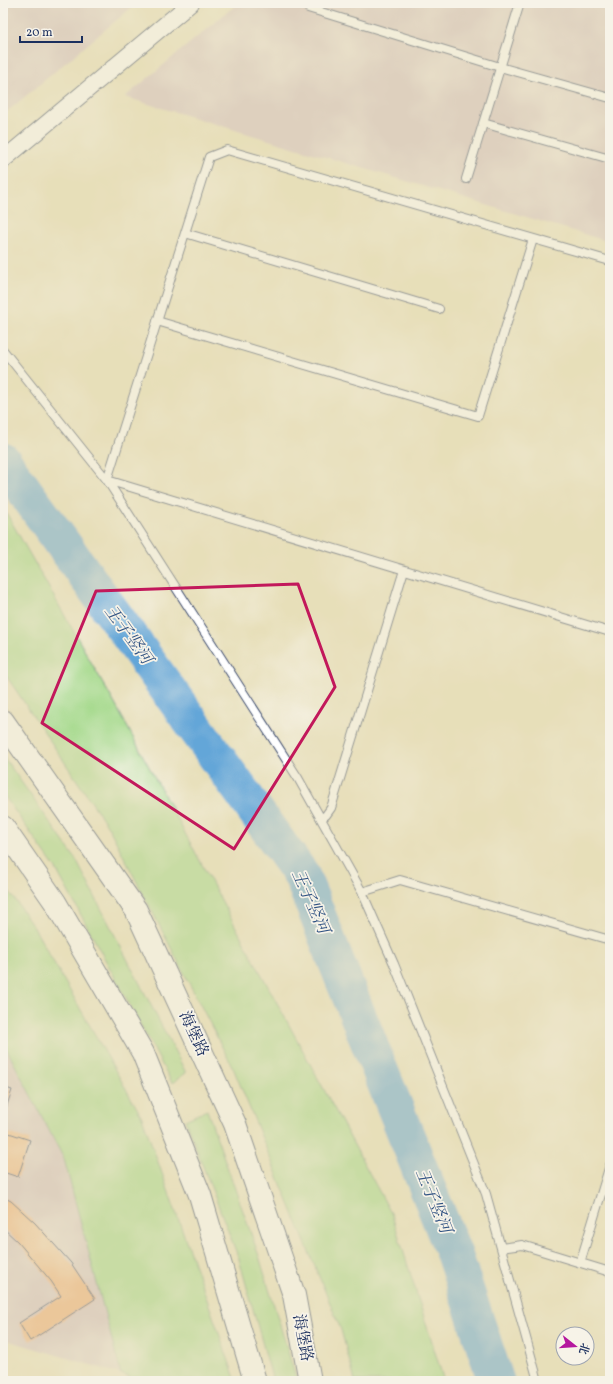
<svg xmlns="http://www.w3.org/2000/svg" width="613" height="1384" font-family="Vollkorn,'Noto Serif SC',serif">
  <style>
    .industrial { fill: #d2bec3 }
    .green { fill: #a3d98a; stroke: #5f8474 }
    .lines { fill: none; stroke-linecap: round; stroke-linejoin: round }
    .river { stroke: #64a6d8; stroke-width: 37 }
    .building { fill: #f0aa73 }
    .service-casing { stroke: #3a496c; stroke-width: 10 }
    .minor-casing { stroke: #3a496c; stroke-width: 18 }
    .primary-casing { stroke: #3a496c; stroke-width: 24 }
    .service { stroke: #fff; stroke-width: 8 }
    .minor { stroke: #fff; stroke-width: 16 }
    .primary { stroke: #fff; stroke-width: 22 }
    .marked { fill: none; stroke: #c2185b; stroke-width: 3; stroke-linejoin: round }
    .labels { text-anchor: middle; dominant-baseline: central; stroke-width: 3.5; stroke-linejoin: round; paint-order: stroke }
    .street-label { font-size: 16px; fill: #1b2f5e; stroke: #f7f3e8 }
    .water-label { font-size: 17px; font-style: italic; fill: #315383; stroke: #f7f3e8 }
  </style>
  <rect width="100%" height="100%" fill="#f7f3e8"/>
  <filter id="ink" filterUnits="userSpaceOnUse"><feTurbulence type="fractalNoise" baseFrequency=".025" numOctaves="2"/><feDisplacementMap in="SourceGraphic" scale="8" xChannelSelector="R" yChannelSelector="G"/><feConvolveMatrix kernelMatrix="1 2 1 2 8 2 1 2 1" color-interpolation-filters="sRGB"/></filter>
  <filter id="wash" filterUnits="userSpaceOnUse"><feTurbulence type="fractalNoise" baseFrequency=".012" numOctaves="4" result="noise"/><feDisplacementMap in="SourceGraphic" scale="16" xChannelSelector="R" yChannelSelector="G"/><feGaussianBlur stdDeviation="0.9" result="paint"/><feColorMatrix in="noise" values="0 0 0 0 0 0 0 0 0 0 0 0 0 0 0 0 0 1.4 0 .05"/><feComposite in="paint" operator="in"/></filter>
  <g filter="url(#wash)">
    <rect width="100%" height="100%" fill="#e7dfb9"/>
    <path class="industrial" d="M3 3H137L3 115Z
      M238 3H610V242L125 97Z
      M3 1042 64 1159 121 1374 3 1339Z"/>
    <path class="green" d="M3 507 116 706 392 1215 444 1381H355L341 1330 234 1070 109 828 3 671Z
      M3 756 75 858 186 1073 172 1083 56 869 3 794Z
      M3 882 33 926 142 1117 236 1381H140L121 1374 64 1159 3 1042Z
      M207 1110 259 1256 297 1381H273L239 1259 185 1120Z"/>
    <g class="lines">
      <path class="river" d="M3 461 301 874 454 1254 496 1381"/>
    </g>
    <g id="blocks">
      <path class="building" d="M3 1087 12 1090 3 1118Z
        M3 1131 30 1140 18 1177 3 1172Z
        M3 1197 11 1201 35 1223 71 1263 95 1299 30 1341 19 1323 61 1296 51 1281 18 1242 3 1228Z"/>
    </g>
  </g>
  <g filter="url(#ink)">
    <use href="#blocks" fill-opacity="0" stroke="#3a496c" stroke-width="1"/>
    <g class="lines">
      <defs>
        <path id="service" d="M308 8 500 67 610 98
          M483 123 610 159
          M466 179 520 3
          M185 233 439 309
          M157 321 478 416 533 239
          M3 350 107 480 610 632
          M321 819 326 815 331 808 404 570
          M362 892 400 880 610 940
          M501 1248 522 1245 610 1272
          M580 1263 610 1165
          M538 1381 486 1194 394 964 362 892 298 778 107 480 209 157 227 150 610 261"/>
        <path id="minor" d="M3 160 191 3"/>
        <path id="primary" d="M3 721 136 910 235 1124 294 1295 310 1381
          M3 827 55 902 143 1053 200 1195 255 1381"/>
      </defs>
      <use href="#service" class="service-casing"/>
      <use href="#minor" class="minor-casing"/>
      <use href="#primary" class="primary-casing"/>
      <use href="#service" class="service"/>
      <use href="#minor" class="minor"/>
      <use href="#primary" class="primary"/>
    </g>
  </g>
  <path d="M0 0H613V1384H0ZM298 584 335 687 234 849 42 723 96 591Z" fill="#e7dfb9" fill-opacity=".55" fill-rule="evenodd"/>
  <path class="marked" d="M298 584 335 687 234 849 42 723 96 591Z"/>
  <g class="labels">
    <g class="street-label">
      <text transform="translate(193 1034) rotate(65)">海堡路</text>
      <text transform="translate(302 1338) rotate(79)">海堡路</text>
    </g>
    <g class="water-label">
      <text transform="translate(128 635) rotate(54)">王子竖河</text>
      <text transform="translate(310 902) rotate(66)">王子竖河</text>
      <text transform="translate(433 1201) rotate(68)">王子竖河</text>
    </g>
  </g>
  <rect width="613" height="1384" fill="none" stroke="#f7f3e8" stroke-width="16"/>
  <g transform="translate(575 1346) rotate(107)"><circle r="19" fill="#f7f3e8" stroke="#9fa5b1"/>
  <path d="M0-3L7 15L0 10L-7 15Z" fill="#b5179e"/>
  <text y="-6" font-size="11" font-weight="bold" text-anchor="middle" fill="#1b2f5e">北</text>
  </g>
  <path d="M20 36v6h62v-6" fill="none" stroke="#1b2f5e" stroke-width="2"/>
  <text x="26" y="36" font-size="12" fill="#1b2f5e" stroke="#f7f3e8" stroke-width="3" paint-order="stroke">20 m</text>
</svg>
